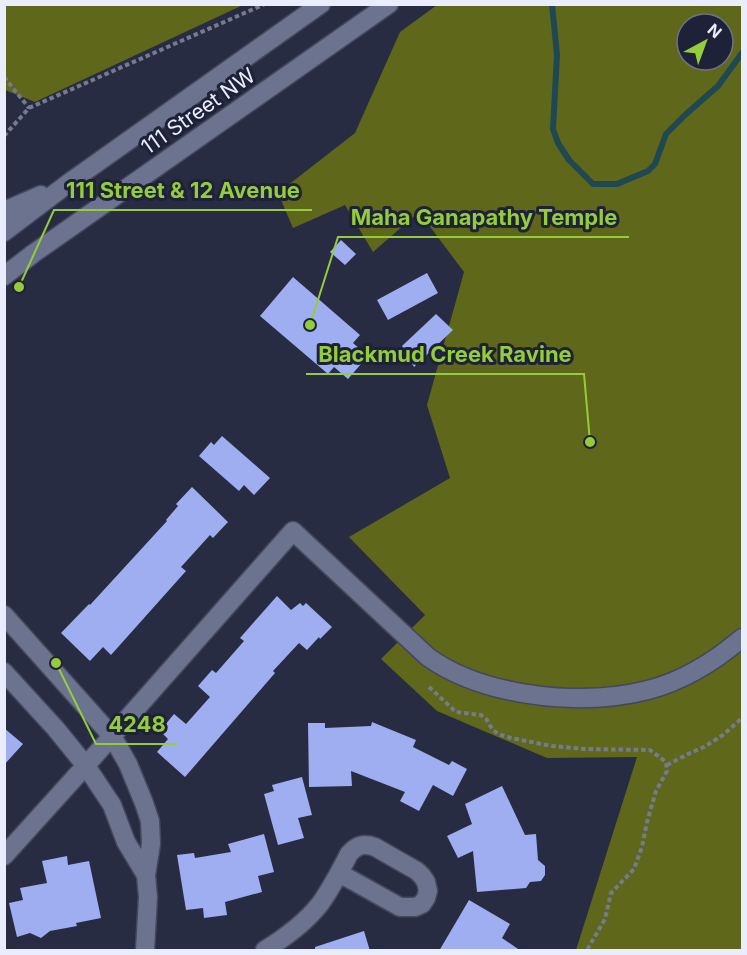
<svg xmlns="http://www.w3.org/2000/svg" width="747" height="955" font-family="Inter,sans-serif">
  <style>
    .forest { fill: #5f671b; fill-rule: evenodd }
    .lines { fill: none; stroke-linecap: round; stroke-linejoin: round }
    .stream { stroke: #1f4853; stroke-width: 6 }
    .building { fill: #9eaef1 }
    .street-casing { stroke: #44485c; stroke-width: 21 }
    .secondary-casing { stroke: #44485c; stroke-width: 21 }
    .path { stroke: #767a8e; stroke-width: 4; stroke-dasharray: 4.5 3; stroke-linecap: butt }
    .street { stroke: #6c738e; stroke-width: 18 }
    .secondary { stroke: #6c738e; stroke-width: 18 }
    .labels { text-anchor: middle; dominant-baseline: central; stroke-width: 6; stroke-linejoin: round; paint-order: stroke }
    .street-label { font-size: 21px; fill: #e9edfd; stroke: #1d2239 }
    .leader { fill: none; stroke: #96cc3a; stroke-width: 2 }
    .callout-dot { fill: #96cc3a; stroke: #1d2239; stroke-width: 2 }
    .callout-label { font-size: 22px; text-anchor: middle; font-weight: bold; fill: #96cc3a; stroke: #1d2239; stroke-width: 6; stroke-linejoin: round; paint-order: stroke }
  </style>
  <rect width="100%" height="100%" fill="#272c43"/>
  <path class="forest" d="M4 5 5 4 243 5 35 102 5 90Z
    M437 5H742V950H576L637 757 547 758 437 711 381 659 425 615 349 537 450 478 427 405 464 272 419 212 373 252 345 205 293 228 278 193 355 133 400 32ZM687 24H723V60H687Z"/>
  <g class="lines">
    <path class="stream" d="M552 4 557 55 553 129 558 143 569 160 593 184H617L648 171 655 164 666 134 685 115 718 86 742 53"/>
  </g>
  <path class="building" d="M341 240 356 254 345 265 330 252Z
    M427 273 438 293 388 320 377 300Z
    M293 277 360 335 353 343 368 356 348 379 334 367 328 374 260 316Z
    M436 314 453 330 414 367 402 346Z
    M222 436 270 478 254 495 244 485 239 491 199 456 211 442 214 445Z
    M192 487 228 522 213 538 210 535 181 567 186 571 111 655 103 647 90 661 61 633 89 604 90 605 167 521 166 520 178 506 176 504Z
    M277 596 291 610 300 603 303 606 306 603 332 627 320 639 319 637 307 650 299 643 273 671 275 673 185 777 157 752 168 739 160 731 174 714 186 724 210 697 198 686 212 670 216 673 244 641 240 638Z
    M372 722 416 740 413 747 449 765 452 761 467 769 453 796 433 785 419 811 400 801 405 792 351 771 352 786 309 787 308 723H325V728L371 726Z
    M4 728 23 744 4 765Z
    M302 777 312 815 298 818 304 838 278 845 264 794 274 791 272 785Z
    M502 786 525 835 536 834 538 860 545 866V875L541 881 530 882 526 888 477 892 473 851 458 858 447 836 472 824 465 804Z
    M264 834 274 872 258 876 262 892 225 902 227 915 204 918 203 908 186 910 177 855 194 853 195 858 231 852 228 844Z
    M67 856 68 865 89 861 101 918 76 923 77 926 50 931 41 938 30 933 17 937 9 903 23 900 20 888 47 883 42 861Z
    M469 900 510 924 502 938 521 951H439Z
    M364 931 370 951H315V947Z"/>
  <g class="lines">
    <defs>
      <path id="street" d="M4 856 97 753 293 531 428 657C484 697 581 707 648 690 683 681 715 661 742 638
        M265 950C286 937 305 923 320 904 331 889 340 871 349 854 357 845 363 843 375 847L417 871 422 876 426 882 428 891 426 898 422 904 415 907H400L339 873"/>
      <path id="secondary" d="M4 211 41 195
        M4 232 70 182 321 4
        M4 276 34 253 389 4
        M4 615 112 736 128 764 144 803 150 821 151 844 146 875 148 897 145 950
        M4 672 56 729 86 766 112 805 126 842 146 875"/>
    </defs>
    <use href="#street" class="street-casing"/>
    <use href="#secondary" class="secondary-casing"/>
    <path class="path" d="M4 77 29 108
      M4 136 29 108 265 4
      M429 687 456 712 481 715 487 720 492 729 498 734 511 738 552 746 585 749 650 750 666 762 667 771 656 791 647 822 642 847 634 869 611 893 605 919 587 950
      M667 765 688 754 704 747 723 735 742 718"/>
    <use href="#street" class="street"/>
    <use href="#secondary" class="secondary"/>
  </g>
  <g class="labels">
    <g class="street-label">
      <text transform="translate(198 111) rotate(-35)">111 Street NW</text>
    </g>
  </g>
  <path class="leader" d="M19 287L54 210H312M310 325L338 237H629M590 442L584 374H306M56 663L96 744H177"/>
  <g class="callout-dot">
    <circle cx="19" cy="287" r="6"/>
    <circle cx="310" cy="325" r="6"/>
    <circle cx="590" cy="442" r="6"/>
    <circle cx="56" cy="663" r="6"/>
  </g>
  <g class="callout-label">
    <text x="183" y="198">111 Street &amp; 12 Avenue</text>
    <text x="484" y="225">Maha Ganapathy Temple</text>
    <text x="445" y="362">Blackmud Creek Ravine</text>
    <text x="137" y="732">4248</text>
  </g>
  <rect width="747" height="955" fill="none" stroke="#e9edfd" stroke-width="12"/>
  <g transform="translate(705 42) rotate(41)"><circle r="28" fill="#1d2239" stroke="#6f7387" stroke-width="1.5"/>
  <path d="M0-4.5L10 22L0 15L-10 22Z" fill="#96cc3a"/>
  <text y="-9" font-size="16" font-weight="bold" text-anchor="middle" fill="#e9edfd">N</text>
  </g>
</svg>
